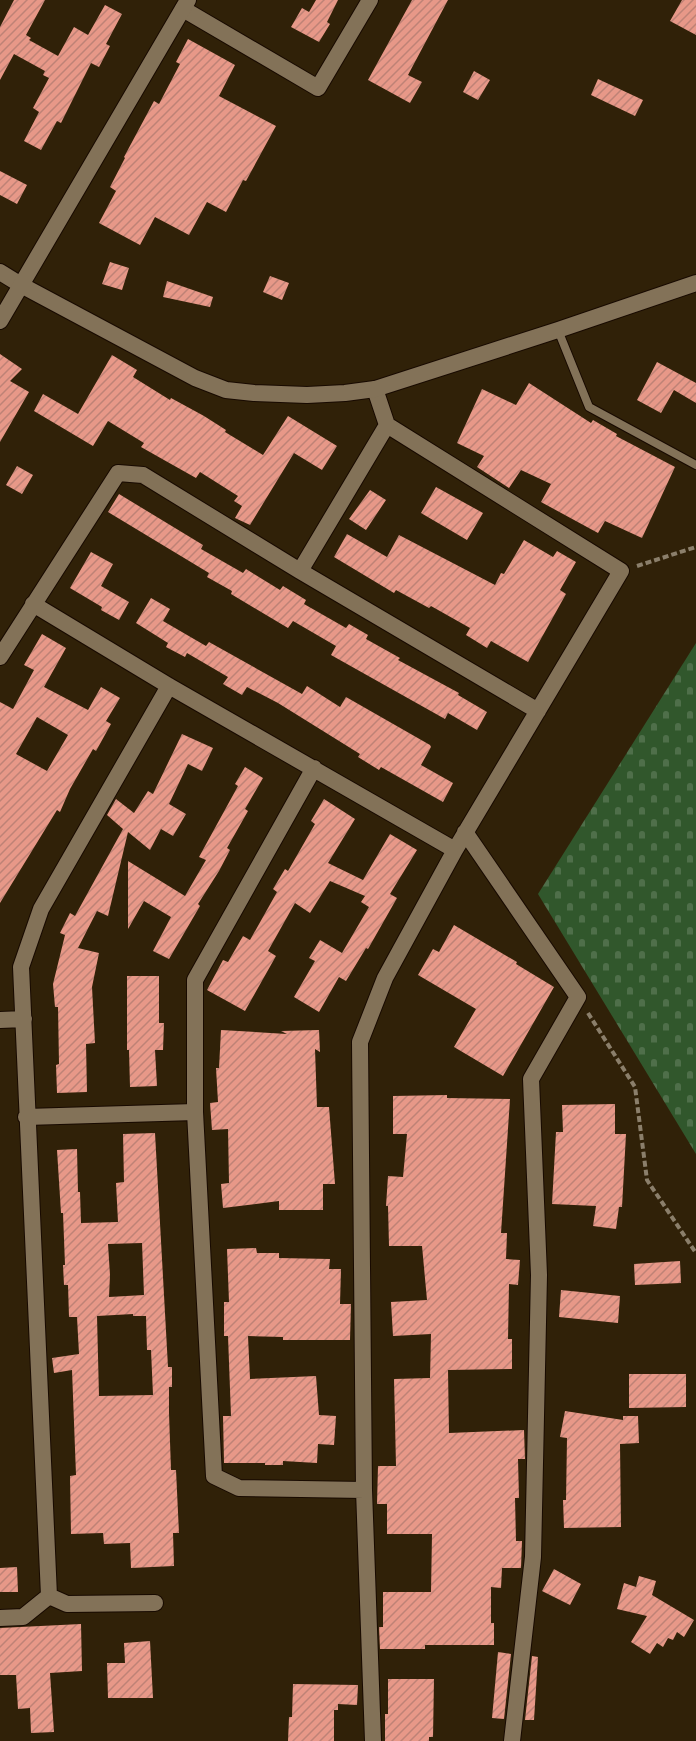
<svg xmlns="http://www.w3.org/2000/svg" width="696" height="1741" font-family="'Archivo Narrow',sans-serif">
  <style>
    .cemetery { fill: url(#cemetery-stones) }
    .building { fill: url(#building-hatch); fill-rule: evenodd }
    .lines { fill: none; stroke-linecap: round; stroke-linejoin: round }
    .service-casing { stroke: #180a00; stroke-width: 10 }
    .minor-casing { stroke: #180a00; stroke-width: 18 }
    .tertiary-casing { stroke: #180a00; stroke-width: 18 }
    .path { stroke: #8b7f6b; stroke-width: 4; stroke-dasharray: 6 3; stroke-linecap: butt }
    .service { stroke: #837258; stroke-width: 8 }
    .minor { stroke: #837258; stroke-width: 16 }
    .tertiary { stroke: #837258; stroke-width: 16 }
  </style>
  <defs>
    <pattern id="cemetery-stones" width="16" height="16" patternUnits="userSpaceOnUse" patternTransform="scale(1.5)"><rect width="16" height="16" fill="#31572c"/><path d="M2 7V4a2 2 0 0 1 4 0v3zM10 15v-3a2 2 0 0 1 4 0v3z" fill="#4f6f4a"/></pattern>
    <pattern id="building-hatch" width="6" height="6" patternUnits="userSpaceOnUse" patternTransform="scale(1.5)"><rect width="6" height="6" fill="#e79888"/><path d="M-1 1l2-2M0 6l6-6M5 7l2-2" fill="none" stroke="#be8276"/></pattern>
  </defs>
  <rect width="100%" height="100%" fill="#302108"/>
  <path class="cemetery" d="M696 643V1154L538 894Z"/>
  <path class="building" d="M14 0H45L26 35 31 38 29 40 58 56 74 27 88 35 105 5 122 14 106 44 110 46 99 67 91 63 61 123 57 121 41 150 24 141 39 112 33 108 49 78 43 75 45 71 14 54 0 80V27Z
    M316 0H338L327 22 330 24 319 42 291 27 302 8 309 12Z
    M412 0H448L408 75 422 82 410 103 368 80Z
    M682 0H696V35L670 21Z
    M188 39 235 65 219 96 276 126 246 181 243 180 226 212 207 202 189 235 155 217 140 245 99 223 116 191 110 187 125 158 124 157 154 101 159 104 180 64 176 62Z
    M474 71 490 80 478 100 463 92Z
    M598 79 643 100 635 116 591 95Z
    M0 171 27 185 17 204 0 195Z
    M110 262 129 268 122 290 102 284Z
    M270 276 289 283 282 300 263 292Z
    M167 281 213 297 210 307 163 297Z
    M0 354 22 369 10 381 29 392 0 442Z
    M112 355 137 370 133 377 170 400 171 398 204 416 226 430 225 432 263 455 288 416 337 446 322 470 294 453 250 525 235 518 242 506 234 501 238 496 200 472 196 478 164 460 141 447 144 443 108 421 93 446 34 411 43 394 78 414Z
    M657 362 696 383V403L674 390 661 413 637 400Z
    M529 383 591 423 593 420 617 434 616 436 675 467 642 538 605 521 598 533 541 502 551 484 521 470 509 488 477 467 484 456 457 443 482 389 516 405Z
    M17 466 33 475 22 494 6 485Z
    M436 487 483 513 467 540 421 513Z
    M370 490 386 500 366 530 349 519Z
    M119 494 203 545 201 549 243 573 246 569 280 590 283 586 306 600 304 604 346 628 349 624 368 635 366 639 400 658 398 660 459 693 458 695 487 712 477 730 448 713 445 719 331 655 336 646 293 621 288 628 231 594 232 591 207 577 209 573 108 512Z
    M347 534 387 557 399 535 495 585 501 573 504 574 524 540 553 557 557 551 576 562 560 590 566 594 528 662 491 641 487 648 466 635 470 628 431 606 429 608 396 590 394 593 334 557Z
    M91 552 113 564 101 586 129 602 119 620 101 610 102 607 70 588Z
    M151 598 170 609 163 621 206 646 209 642 302 694 307 686 340 707 346 697 430 745 431 747 421 765 453 783 443 802 381 767 379 770 358 757 360 754 278 703 247 687 242 695 223 684 228 677 187 653 185 657 166 647 168 643 136 623Z
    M42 634 66 648 44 687 88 710 101 687 120 698 106 721 111 724 96 751 93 749 70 789 60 812 57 810 0 903V702L13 709 34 670 24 665ZM37 717 68 735 47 771 16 754Z
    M182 734 213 748 202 771 188 764 169 804 186 814 173 836 161 829 150 850 128 832 108 916 97 911 78 948 99 953 92 987 95 1043 86 1044 87 1092 57 1093 56 1065 59 1064 58 1007H55L53 984 65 935 60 933 70 913 75 916 123 829 107 815 116 799 134 813 148 791 153 794Z
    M245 767 263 778 245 809 248 811 227 848 230 850 219 871 198 904 200 906 169 959 153 951 171 917 144 901 128 929V861L185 896 206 860 199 857 238 786 235 784Z
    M324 799 355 819 328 863 363 880 390 834 417 850 390 894 397 898 368 949 366 948 346 981 339 977 319 1012 294 997 315 961 309 958 320 940 342 953 369 907 361 902 365 896 330 881 310 913 295 903 268 951 276 956 245 1011 207 990 223 960 228 962 243 936 250 940 277 892 273 889 285 869 288 871 315 824 311 821Z
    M454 925 517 962 516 964 554 987 503 1076 454 1047 476 1009 418 975 433 949 439 952Z
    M127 976H159V1023H164L163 1050H155L157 1086 130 1087 129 1050H127Z
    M221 1030 287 1034 281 1031 319 1030 320 1052 315 1049 317 1107H329L335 1184H323V1210H279V1201L223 1208 221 1184 229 1183 228 1129 212 1130 210 1103 218 1102 216 1068H219Z
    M447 1095V1098L510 1099 501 1233H507L506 1259 520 1260 518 1285 509 1284 508 1339H512V1369L448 1370 449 1433 524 1430 525 1459H518L519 1498H515L516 1541H522L521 1568H502L501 1588 491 1587V1623H494V1645H425V1649H380L379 1627H383V1592H431L432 1534H387V1504H377L378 1466H396L394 1379 430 1378 431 1334 393 1336 391 1302 427 1300 422 1246H389L388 1206H386L388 1176 403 1177 407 1134H393V1096Z
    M615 1104V1134H626L622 1207H619L616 1229 593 1226 596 1206 552 1204 556 1132H563L562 1105Z
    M155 1133 168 1367H172V1387H169V1413L171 1470H176L179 1533H173L174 1566 131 1568 130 1543 104 1544 103 1533 71 1534 70 1476 76 1475 72 1370 54 1373 52 1358 79 1354 77 1317H69L68 1285H64L63 1265H65L63 1213H61L57 1150 77 1149 78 1192H80L81 1223 118 1222 116 1183 124 1182 123 1134ZM142 1243 144 1295 109 1297 110 1275 108 1244ZM133 1314V1316H146L147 1350H151L153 1395 99 1396 97 1316Z
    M256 1248 257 1253H279V1258L330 1259 329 1269H341L340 1304H351L350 1340H283V1337L248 1336 250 1379 316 1376 319 1415 336 1416 334 1445 318 1444 317 1463 283 1461V1465H265V1463H224L223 1416H231L228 1336H224V1302H229L227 1249Z
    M680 1261 681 1283 635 1285 634 1264Z
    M561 1290 620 1296 618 1323 559 1317Z
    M629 1374H686V1407L629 1408Z
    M565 1411 623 1420V1416H638L639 1443 620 1444 621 1527 564 1528 563 1500H566L567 1438 560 1437Z
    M17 1567 18 1592H0V1568Z
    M554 1569 581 1584 570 1605 542 1591Z
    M639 1576 656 1581 652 1595 694 1620 684 1637 677 1632 673 1640 668 1638 663 1647 657 1643 650 1654 631 1642 647 1616 617 1609 624 1583 636 1587Z
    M81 1624 82 1671 50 1673 54 1732 31 1733 30 1708 18 1709 16 1675H0V1628Z
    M150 1641 153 1698H108L107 1663H125L124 1643Z
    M498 1652 511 1654 504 1719 492 1718Z
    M532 1656 538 1657 534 1720H525Z
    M388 1679H434L433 1737H429V1741H385V1714H388Z
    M293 1684 358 1685 357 1705 338 1704V1710H334V1741H288L289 1717H292Z"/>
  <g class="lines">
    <defs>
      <path id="service" d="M558 330 589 407 696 465"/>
      <path id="minor" d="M183 9 318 88 370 0
        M0 272 21 285
        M300 571 387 425 375 389
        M33 604 169 686 455 850
        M0 657 118 473 143 475 300 571 538 711
        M314 768 195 980V1112L214 1476 239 1488 364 1490 360 1042 385 978 455 850 621 571 387 425
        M465 832 578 997 531 1079 539 1275 533 1557 512 1741
        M0 1020 24 1019
        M26 1117 195 1112
        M364 1490 373 1741
        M49 1596 67 1604 155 1603
        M0 1618 23 1617 49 1596 21 967 41 909 169 686"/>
      <path id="tertiary" d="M21 285 195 378 226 390 254 393 307 395 345 393 375 389 558 330 696 283
        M0 321 188 0"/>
    </defs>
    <use href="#service" class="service-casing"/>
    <use href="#minor" class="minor-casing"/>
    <use href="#tertiary" class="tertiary-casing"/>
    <path class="path" d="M637 566 696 547
      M588 1013 635 1087 647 1180 696 1253"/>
    <use href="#service" class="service"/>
    <use href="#minor" class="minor"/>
    <use href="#tertiary" class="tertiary"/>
  </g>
</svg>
